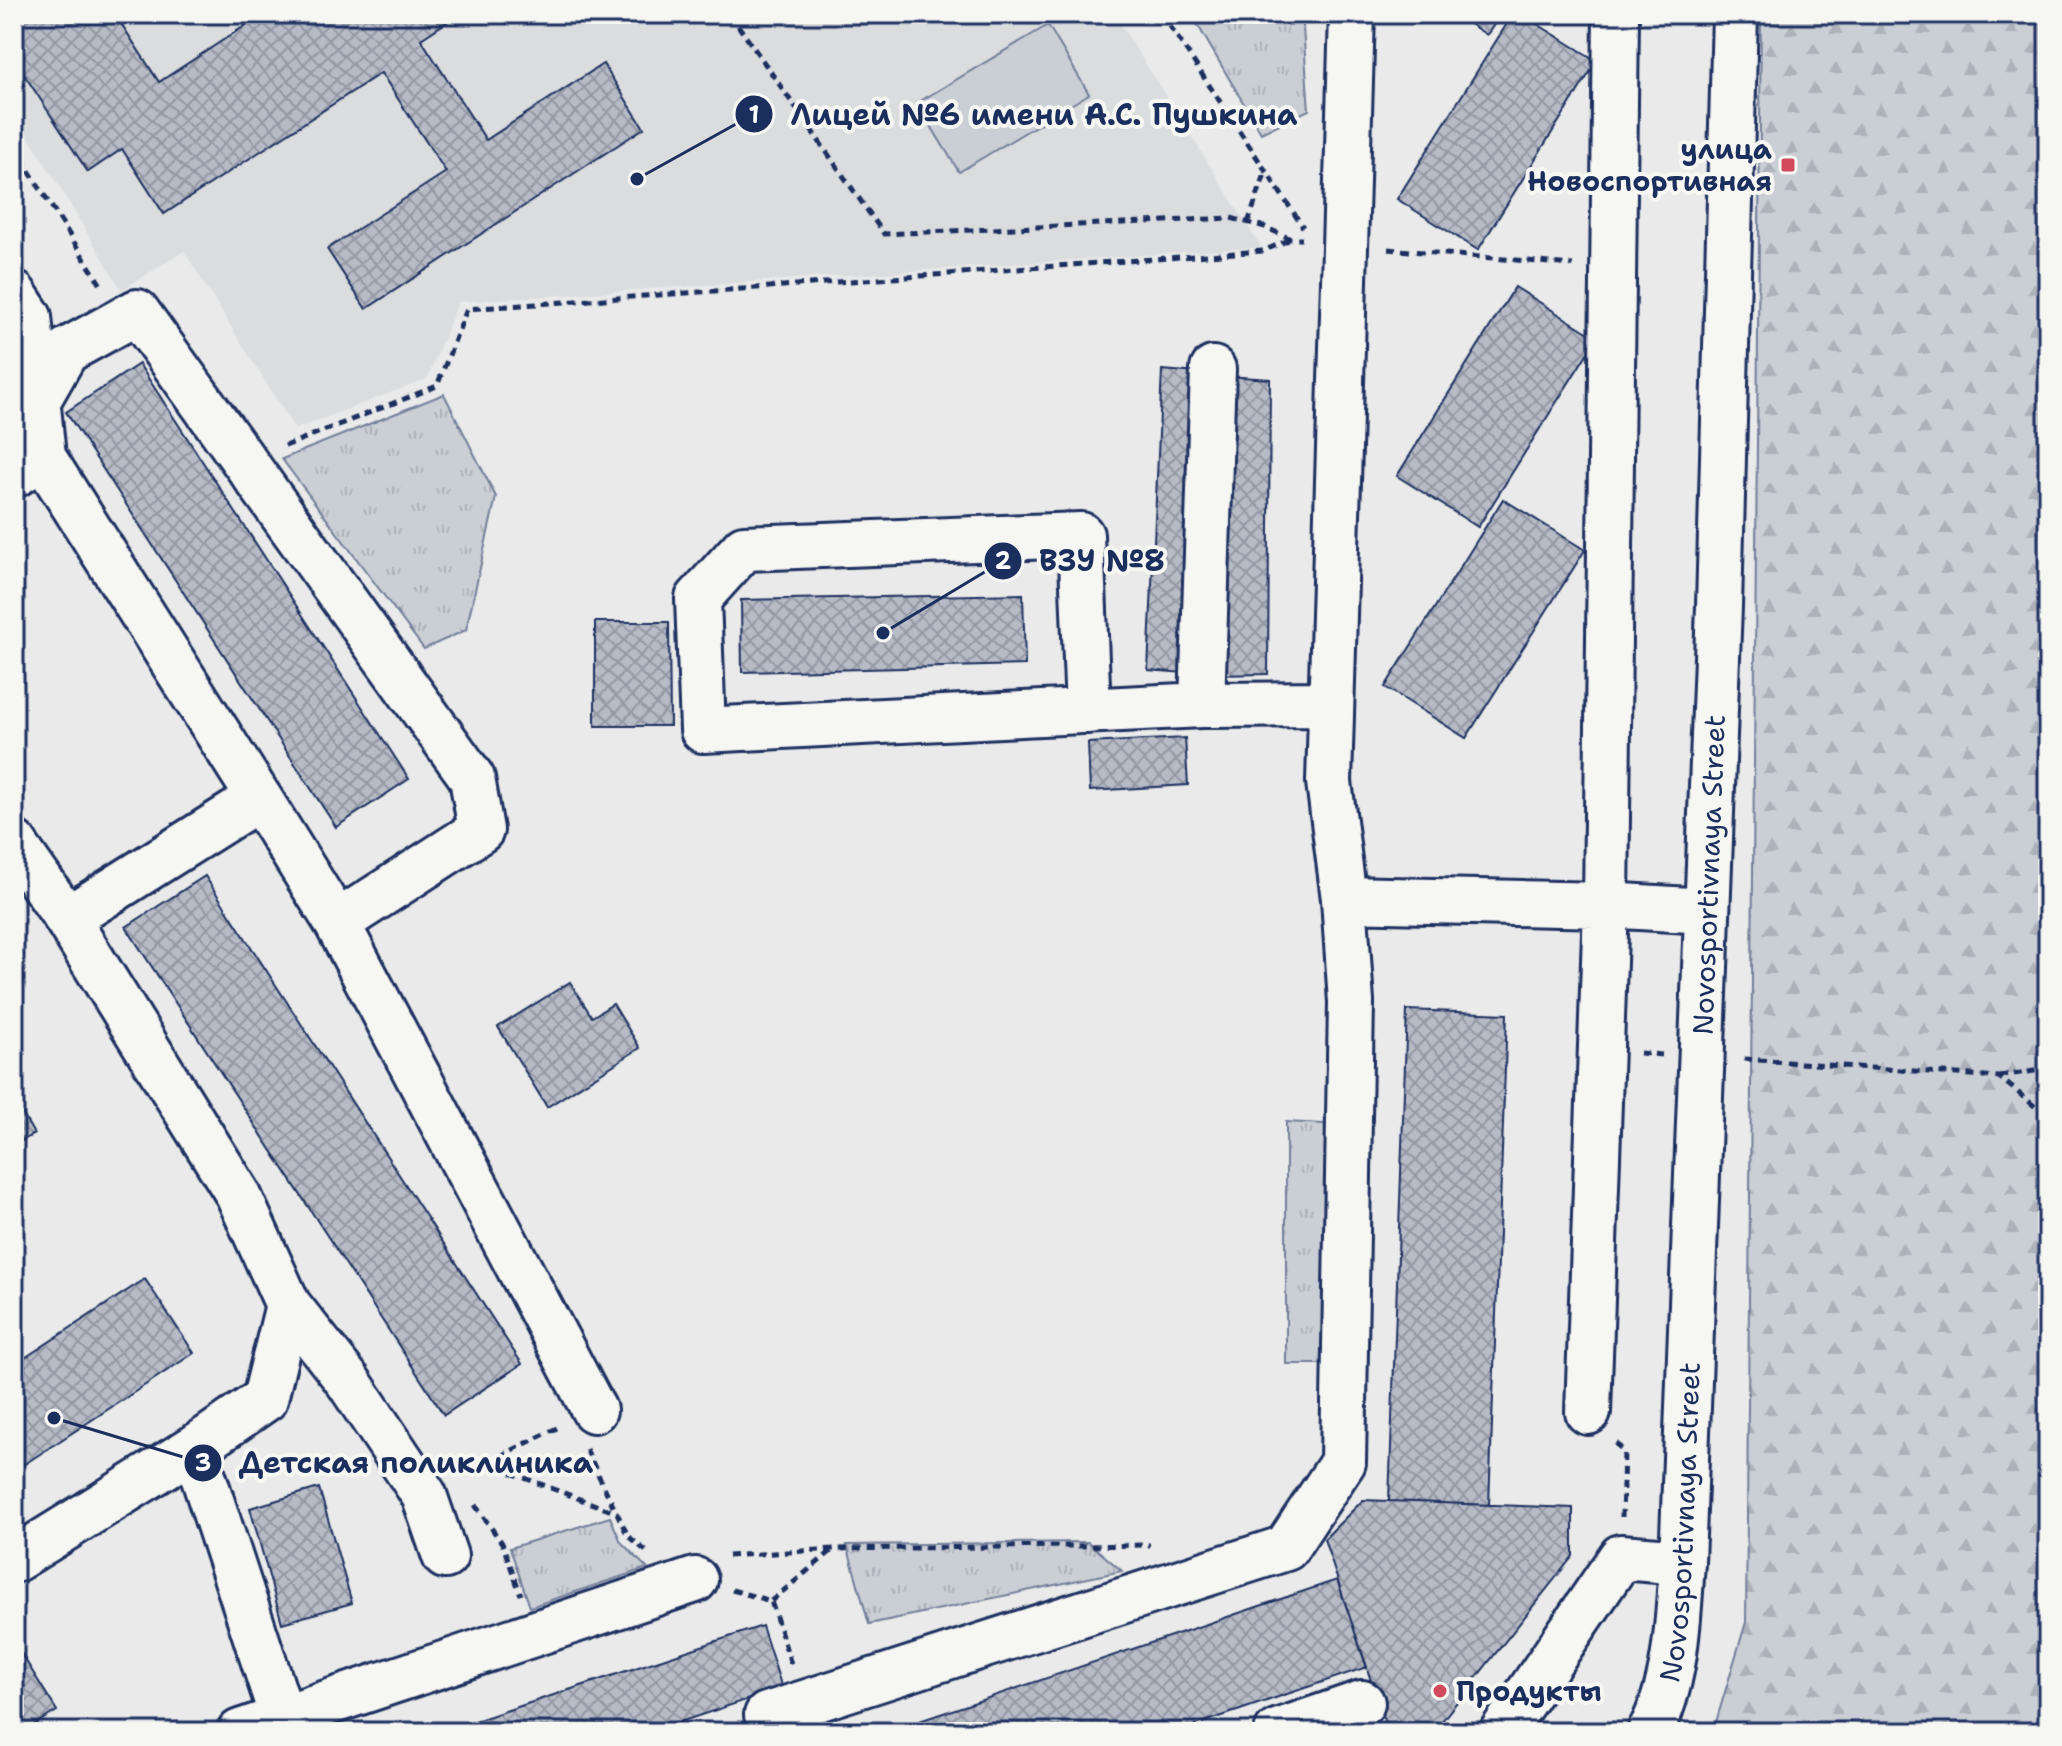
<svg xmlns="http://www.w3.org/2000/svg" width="2062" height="1746" font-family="'Shantell Sans',sans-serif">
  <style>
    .built { fill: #dadcde }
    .forest { fill: url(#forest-firs); stroke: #727e9a; stroke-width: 2 }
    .park { fill: url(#park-tufts); stroke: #727e9a; stroke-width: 2 }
    .garden { fill: #caced5; stroke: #727e9a; stroke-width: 2 }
    .building { fill: url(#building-cross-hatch); stroke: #1b2f5e; stroke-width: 2 }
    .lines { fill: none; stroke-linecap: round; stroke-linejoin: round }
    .minor-casing { stroke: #1b2f5e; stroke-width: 50 }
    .major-casing { stroke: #1b2f5e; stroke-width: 50 }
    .path { stroke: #1b2f5e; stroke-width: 5; stroke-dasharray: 8 6; stroke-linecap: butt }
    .minor { stroke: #f6f6f2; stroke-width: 44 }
    .major { stroke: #f6f6f2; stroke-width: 44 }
    .poi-dot { fill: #d1495b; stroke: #f6f6f2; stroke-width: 3 }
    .labels { text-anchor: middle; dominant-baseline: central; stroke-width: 8; stroke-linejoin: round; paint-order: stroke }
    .poi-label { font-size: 28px; font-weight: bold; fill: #1b2f5e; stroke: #f6f6f2; text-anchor: end }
    .street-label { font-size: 28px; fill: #1b2f5e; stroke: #f6f6f2 }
    .leader { fill: none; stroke: #1b2f5e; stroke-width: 3 }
    .callout-dot { fill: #1b2f5e; stroke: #f6f6f2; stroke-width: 3 }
    .mark-label { font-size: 24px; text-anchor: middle; font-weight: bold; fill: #fff }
    .callout-label { font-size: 30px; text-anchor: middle; font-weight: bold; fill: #1b2f5e; stroke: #f6f6f2; stroke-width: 8; stroke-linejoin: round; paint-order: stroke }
  </style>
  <defs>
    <pattern id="forest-firs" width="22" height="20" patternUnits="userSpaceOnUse" patternTransform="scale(2)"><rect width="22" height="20" fill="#caced5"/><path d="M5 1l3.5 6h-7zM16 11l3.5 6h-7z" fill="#adb1b9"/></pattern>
    <pattern id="park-tufts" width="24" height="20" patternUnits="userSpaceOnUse" patternTransform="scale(2)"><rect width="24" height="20" fill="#caced5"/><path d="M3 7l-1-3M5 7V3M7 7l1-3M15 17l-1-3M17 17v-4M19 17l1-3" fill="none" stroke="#adb1b9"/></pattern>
    <pattern id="building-cross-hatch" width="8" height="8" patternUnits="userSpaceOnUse" patternTransform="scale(2)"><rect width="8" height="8" fill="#b6bbc6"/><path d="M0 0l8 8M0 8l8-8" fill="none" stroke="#9398a4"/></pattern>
  </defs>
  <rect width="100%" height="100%" fill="#e9eae9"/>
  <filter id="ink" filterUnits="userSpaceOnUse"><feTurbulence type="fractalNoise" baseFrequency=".0125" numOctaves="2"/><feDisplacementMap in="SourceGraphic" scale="16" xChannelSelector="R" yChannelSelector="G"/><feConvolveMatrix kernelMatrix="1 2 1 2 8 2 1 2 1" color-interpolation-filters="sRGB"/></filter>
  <g filter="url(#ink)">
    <path class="built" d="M14 14H1114L1261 247 458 302 427 379 295 429 184 251 122 290 14 112Z"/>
    <path class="forest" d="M1761 14H2048V1732H1713L1746 1622Z"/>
    <path class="park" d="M1202 14H1302L1309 110 1261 133 1193 17Z
      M444 394 496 497 466 630 424 649 282 459Z
      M1286 1122 1342 1125 1338 1364H1286Z
      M610 1517 621 1542 647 1568 530 1607 510 1548Z
      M1088 1542 1122 1571 869 1624 847 1545Z"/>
    <path class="garden" d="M1048 25 1089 94 959 172 917 103Z"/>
    <path class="building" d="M14 14H115L159 82 263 14H459L421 39 486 140 603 64 644 128 366 309 327 249 446 172 381 73 164 214 122 149 88 172 14 59Z
      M1454 14H1501L1487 35Z
      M1513 14H1521L1597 61 1478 250 1397 199Z
      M1515 287 1597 338 1478 527 1397 476Z
      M139 364 409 779 336 827 66 412Z
      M1162 370 1198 373 1185 673 1148 670Z
      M1226 376 1270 379 1268 674 1213 675Z
      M1503 499 1585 550 1466 738 1385 687Z
      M1023 594 1025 665 742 672 741 600Z
      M595 622H669L670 726H595Z
      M1185 738 1188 785 1090 791 1088 743Z
      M205 876 522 1364 444 1415 126 927Z
      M570 982 592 1017 613 1004 640 1048 547 1107 498 1027Z
      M1407 1010 1507 1014 1489 1505 1389 1501Z
      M14 1099 34 1134 14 1145Z
      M145 1279 194 1353 14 1471V1365Z
      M319 1488 352 1603 282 1623 250 1508Z
      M1363 1500 1573 1508V1556L1433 1732H1388L1324 1539Z
      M1337 1580 1367 1667 1175 1732H887Z
      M762 1626 782 1688 650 1732H442Z
      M14 1642 57 1711 22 1732H14Z"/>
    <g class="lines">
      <defs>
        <path id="minor" d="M14 294 29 317 43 457 14 475
          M1213 369 1202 705 1331 704
          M37 402 66 351 137 312 472 778 481 830 337 923 259 798 67 919
          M43 457 259 798
          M1088 711 1081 535 744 548 698 599 703 730 1202 705
          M14 843 67 919 238 1194 288 1305 265 1399 194 1448 287 1732
          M1344 899 1329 782 1352 14
          M337 923 594 1410
          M288 1305 348 1381 424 1495 445 1556
          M1588 1412 1606 905 1616 14
          M14 1560 194 1448
          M240 1732 695 1580
          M773 1732 767 1715 1286 1548 1343 1462 1351 1002 1344 899 1606 905 1707 911
          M1277 1732 1362 1703
          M1502 1732 1621 1557 1682 1562"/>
        <g id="major">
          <path id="s1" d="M1650 1732C1677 1682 1678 1618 1682 1562L1719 606 1735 14"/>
        </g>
      </defs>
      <use href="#minor" class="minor-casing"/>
      <use href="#major" class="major-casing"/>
      <path class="path" d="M730 14 884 234 1231 218 1265 227 1291 239H1302
        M1162 14 1303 227
        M14 147 101 285
        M1248 223 1266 171
        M1388 249 1573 265
        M285 446 437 386 467 309 1263 251 1291 239
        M1640 1053 1662 1055
        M1744 1059 1999 1077 2048 1117
        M2000 1076 2048 1069
        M1616 1443 1624 1452 1622 1517
        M586 1449 616 1512
        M485 1463 617 1513 628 1536 646 1551
        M462 1475 557 1428
        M475 1505 502 1543 521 1595
        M728 1556 834 1549 1150 1545
        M732 1590 771 1601 791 1664
        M771 1601 834 1549"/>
      <use href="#minor" class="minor"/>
      <use href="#major" class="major"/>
    </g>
  </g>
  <g class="poi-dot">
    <rect x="1780" y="157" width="16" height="16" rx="4"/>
    <circle cx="1440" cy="1691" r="8"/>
  </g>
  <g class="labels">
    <g class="poi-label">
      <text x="1772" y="149">улица<tspan x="1772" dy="32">Новоспортивная</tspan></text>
      <text x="1456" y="1691" text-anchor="start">Продукты</text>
    </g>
    <g class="street-label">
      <text stroke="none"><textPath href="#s1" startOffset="862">Novosportivnaya Street</textPath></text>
      <text stroke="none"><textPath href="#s1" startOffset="214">Novosportivnaya Street</textPath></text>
    </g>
  </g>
  <path class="leader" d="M637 179L754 114M883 633L1003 561M54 1418L203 1463"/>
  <g class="callout-dot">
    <circle cx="637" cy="179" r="8"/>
    <circle cx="883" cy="633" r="8"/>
    <circle cx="54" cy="1418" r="8"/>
    <circle cx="754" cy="114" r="20"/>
    <circle cx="1003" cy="561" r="20"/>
    <circle cx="203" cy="1463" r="20"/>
  </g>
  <g class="mark-label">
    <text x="754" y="123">1</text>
    <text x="1003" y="569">2</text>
    <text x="203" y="1471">3</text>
  </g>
  <g class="callout-label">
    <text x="1044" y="125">Лицей №6 имени А.С. Пушкина</text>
    <text x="1102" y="571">ВЗУ №8</text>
    <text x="416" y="1473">Детская поликлиника</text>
  </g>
  <rect width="2062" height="1746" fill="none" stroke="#f6f6f2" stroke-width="48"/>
  <rect x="24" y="24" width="2014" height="1698" fill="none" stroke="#1b2f5e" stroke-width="3" filter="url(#ink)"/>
</svg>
